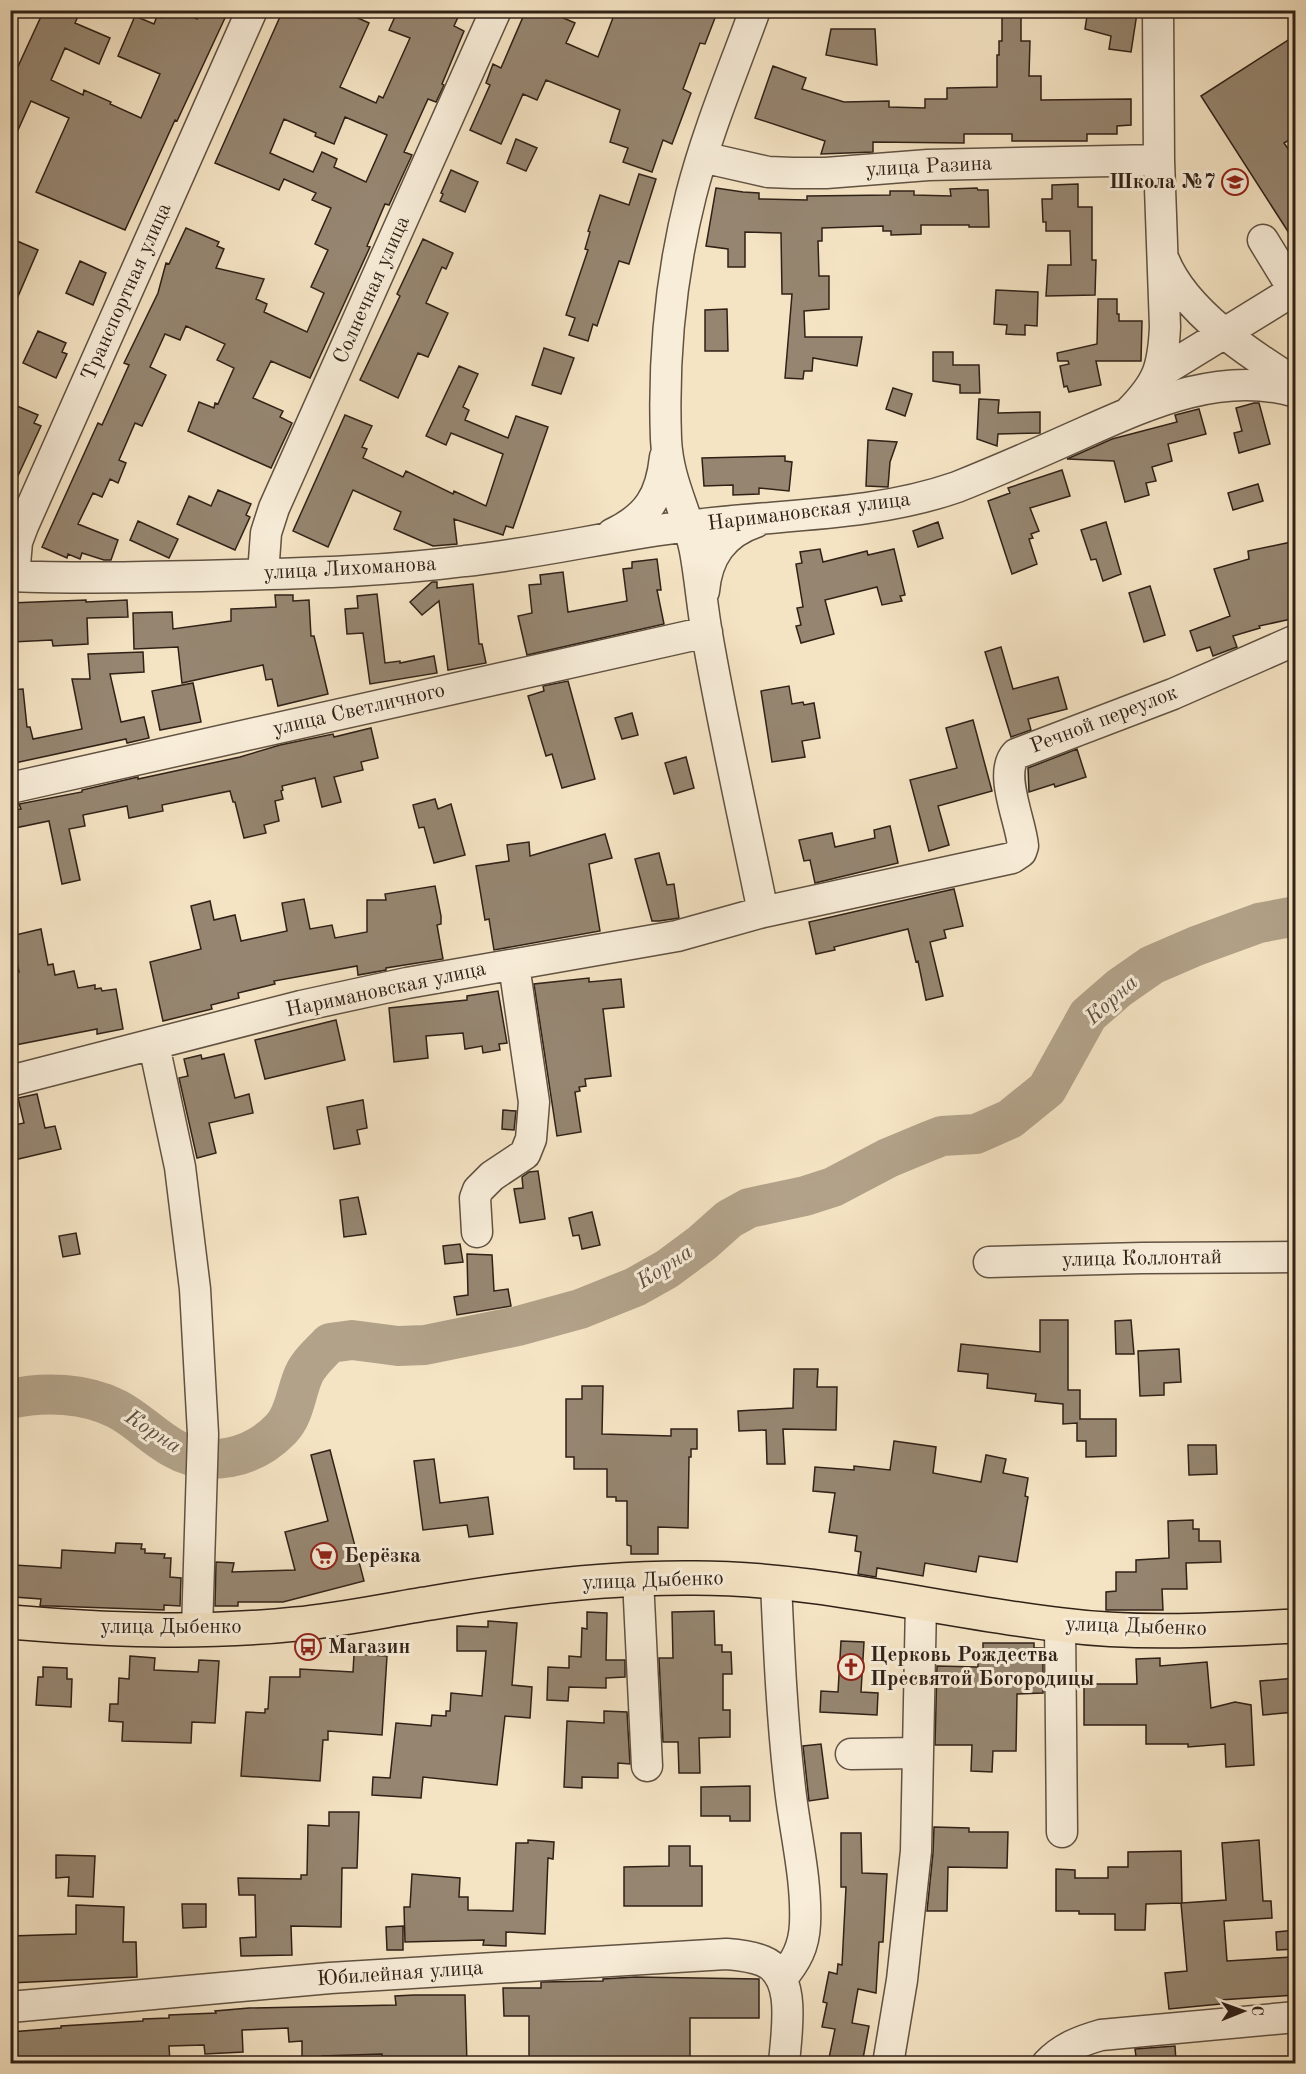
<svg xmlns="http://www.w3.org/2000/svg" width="1306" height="2074" font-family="'Old Standard TT',serif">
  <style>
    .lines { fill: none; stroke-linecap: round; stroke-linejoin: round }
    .river { stroke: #b2a289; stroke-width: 40 }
    .building { fill: #968671; stroke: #302117; stroke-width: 1.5; fill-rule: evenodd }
    .minor-casing { stroke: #615242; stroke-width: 33 }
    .major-casing { stroke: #302117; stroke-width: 36 }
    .minor { stroke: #f8edd9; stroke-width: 30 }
    .major { stroke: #f5e4c4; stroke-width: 33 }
    .labels { text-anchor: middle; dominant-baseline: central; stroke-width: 6; stroke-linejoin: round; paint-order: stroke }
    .street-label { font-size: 21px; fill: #302117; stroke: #f8edd9 }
    .poi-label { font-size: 21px; font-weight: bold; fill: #302117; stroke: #f8edd9; text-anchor: start }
    .water-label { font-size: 22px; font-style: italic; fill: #5e4e3f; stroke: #f8edd9 }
  </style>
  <rect width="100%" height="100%" fill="#f5e4c4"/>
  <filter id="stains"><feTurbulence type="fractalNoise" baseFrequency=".00333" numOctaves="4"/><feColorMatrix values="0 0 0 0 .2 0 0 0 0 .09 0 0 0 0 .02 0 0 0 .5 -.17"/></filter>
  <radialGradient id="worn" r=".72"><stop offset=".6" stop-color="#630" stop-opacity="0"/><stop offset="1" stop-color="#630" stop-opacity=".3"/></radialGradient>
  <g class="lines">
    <path class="river" d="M10 1399C44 1391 86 1393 117 1409 138 1420 153 1437 173 1448 209 1469 253 1458 281 1429 295 1415 296 1391 304 1374 309 1363 321 1352 330 1343L352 1340 398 1346 425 1345 518 1326 580 1309 635 1287 667 1269 702 1243 729 1219 749 1208 805 1196 833 1187 888 1158 929 1141 942 1136 976 1134 1010 1119 1047 1089 1088 1015 1119 988 1152 965 1196 946 1259 923 1296 916"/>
  </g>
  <path class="building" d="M44 10H81L75 23 110 38 99 64 65 48 51 80 83 95 84 90 111 102 110 104 141 118 160 74 118 56 135 16 154 24 157 16 162 18 165 10H177L197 19 200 10H207L225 18 177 121 175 120 125 230 36 192 69 118 31 101 10 148V84Z
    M283 10H340L369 23 340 87 376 103 379 96 383 98 410 38 389 30 398 10H449L459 15 454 26 464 31 442 84 444 85 436 102 428 99 404 152 412 155 389 205 385 204 367 246 370 247 310 378 271 361 253 398 283 411 280 417 292 423 271 468 188 431 199 402 214 408 215 403 218 404 234 368 217 360 225 344 186 326 180 340 165 334 150 367 166 375 142 426 135 423 119 460 126 463 118 483 110 479 102 497 93 493 78 524 118 540 111 560H104L82 553 80 559 68 554 67 558 42 547 98 423 102 425 129 365 124 363 158 293 166 263 169 264 186 228 219 242 217 246 224 249 216 268 264 279 256 299 267 304 264 312 307 332 324 293 311 287 328 250 315 244 331 208 312 200 316 193 284 179 279 190 215 163ZM345 117 387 135 366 182 334 167 337 159 322 152 313 172 270 153 284 119 316 133 315 136 334 144Z
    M526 10H545L575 23 566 43 598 57 616 10H667L681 16 683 10H718L705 44 700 43 683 89 691 93 672 144 663 140 652 172 623 162 628 148 610 142 620 110 546 80 537 100 523 94 501 144 470 130 490 85 486 83 493 64 501 68Z
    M1002 10H1021V41H1030L1029 76H1041V100L1131 99V125L1117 126V134H1087V141H1012V134H964V143L873 142V152L821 154 825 141 755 118 773 66 806 78 802 89 844 102 889 101V107L925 108V99H947V88L997 87V55H999V41H1002Z
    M1088 10H1123L1137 13 1131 52 1109 49 1111 36 1085 29Z
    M831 29H875L877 65 826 55Z
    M1296 35V136L1284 143 1296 160V244L1201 96Z
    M516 139 537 148 526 171 507 163Z
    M451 170 478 182 465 212 440 201 443 194 441 193Z
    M639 174 656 179 629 264 619 261 597 326 593 324 588 341 569 335 575 318 566 315 588 250 585 249 590 232 588 231 600 195 629 205Z
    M1078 184V207H1092V260H1096L1095 295 1046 296 1048 265H1071L1070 231H1046V222H1043L1042 199H1052V185Z
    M716 188 743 192 759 193V199L807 200V196L890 195V191H914V195L951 196 950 189 977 188 978 190H988L989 227H969V225H921V234L891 235V231H883V226L822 228V241H818L819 276H829V309L804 311 805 337H862L857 366 813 358 812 371H804L803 379 785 378 792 294H782L781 233 745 232V267H728V249L706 246Z
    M10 238 38 250 10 315Z
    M423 239 453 253 446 269 442 267 426 303 448 313 428 357 418 353 398 398 360 380 400 296 397 294Z
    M80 261 106 273 93 305 66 293Z
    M996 290 1038 292 1037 326 1025 325V335L1006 334 1007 325 994 324Z
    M1098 299H1117V314H1119V321H1142L1141 361H1096L1101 385 1069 392 1067 386 1064 387 1060 366 1069 364 1068 361H1058L1057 353 1097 344Z
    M727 309 728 351H705V310Z
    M38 331 66 343 62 352 67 354 56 378 23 363Z
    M544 348 574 358 561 394 532 385Z
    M933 352H953V365H979L980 393H960V385L933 381Z
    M459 366 478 374 463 407 469 410 465 420 508 438 516 416 548 427 513 528 506 526 503 535 454 519 457 544 433 546 394 529 401 512 353 490 328 547 293 531 345 415 372 426 362 447 367 449 363 458 403 477 406 471 453 494 454 491 486 506 503 454 451 433 446 445 426 436Z
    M893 388 912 394 905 416 886 409Z
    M979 399 999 400 998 413 1040 412V433L998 434 997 446 977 439Z
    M10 403 38 415 34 423 41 426 10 493Z
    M1254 403H1259L1270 444 1239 453 1234 433 1242 431 1236 408Z
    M1199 409 1206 434 1168 444 1172 461 1152 467 1156 481 1146 483 1149 495 1125 502 1114 461 1067 459 1112 439 1177 422 1175 415Z
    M868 440 897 442 890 462 888 487 866 486Z
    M785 456V461L792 462 789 491 759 488V494L733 495V485L704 486 702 458Z
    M1062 470 1070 496 1030 508 1039 531 1031 534 1033 538 1029 539 1037 564 1012 574 988 501 1010 493 1008 488Z
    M1258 484 1263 501 1233 510 1228 493Z
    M218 490 251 504 246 515 250 517 235 550 177 524 189 496 211 506Z
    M138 521 178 539 169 558 130 540Z
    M938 522 943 538 918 547 913 531Z
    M1106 522 1121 574 1103 581 1096 559 1091 560 1081 530Z
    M1296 541V618L1259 626 1260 628 1233 636 1237 647 1213 656 1210 647 1197 651 1190 631 1230 616 1214 569 1249 559 1248 551Z
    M820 549 823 562 867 551 868 555 894 549 905 595 900 596 902 601 882 605 877 587 825 600 834 634 801 643 796 626 801 625 797 608 803 607 796 564 802 563 800 552Z
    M657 559 661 590H657L664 624 527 655 518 616 532 613 529 585 541 584 540 575 563 572 568 612 627 601 623 569 632 568V562Z
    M432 582H437V588L473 584 479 644H482L486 663 448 670 439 601 422 615 410 602Z
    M1150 586 1165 635 1144 642 1129 593Z
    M377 594 385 663 400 661V663L434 656 437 673 370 684 363 633 347 634 345 609 358 608 357 596Z
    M275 595H293V601L309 600 311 636H314L328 694 278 706 272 679 266 680 263 665 182 683 178 647 134 649 133 613 172 612 173 629 231 621V609L276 607Z
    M86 600V602L127 600 128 617 87 618 88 644 53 646 52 640 12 642 10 603Z
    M1001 647 1013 689 1058 677 1067 709 1028 719 1031 730 1011 737 985 652Z
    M143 652 144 672 110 674 121 722 144 717 149 738 127 743 126 739 10 764V690L23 689 27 727H30L33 739 82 729 72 679H90L88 654Z
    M568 681 595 779 562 788 552 754 546 756 528 696 544 691 543 686Z
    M193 683 201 722 160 730 152 691Z
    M789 686 792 704 803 702 804 705 814 703 820 738 802 741 805 757 772 762 761 691Z
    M632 713 638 735 622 739 615 718Z
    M973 720 992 791 938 806 949 845 929 851 910 780 957 768 946 728Z
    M371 728 378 758 361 762 363 770 334 777 341 802 322 807 315 778 282 786 283 790 281 791 283 799 275 801 279 821 264 825 266 833 244 838 235 802H233L230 791 162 805 163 811 129 818 127 806 83 815 85 826 69 829 80 880 62 884 49 821 10 829V811L21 809 19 804 82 792V790L138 777V779L240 757 280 745 333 734 334 737Z
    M1077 749 1086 777 1055 787 1054 784 1029 792 1028 768Z
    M686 757 694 788 674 794 665 763Z
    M435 799 438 809 451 804 465 855 434 863 424 827 419 828 413 805Z
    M890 826 898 863 815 883 810 860 804 861 799 840 832 833 835 847 875 838 874 830Z
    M605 834 612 858 589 864 600 931 494 950 489 919 485 920 476 866 509 861 507 845 529 842 530 856Z
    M659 853 667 885 674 884 679 918 659 921H652L635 859Z
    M435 886 441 916V924L437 925 443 959 386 968V970L358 975 357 966 274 981 275 984 238 993 239 998 211 1005 212 1009 163 1021 150 962 201 949 191 906 210 901 214 920 235 915 241 941 287 931 282 903 304 899 310 929 332 925 335 938 367 932V900H386L385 894Z
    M954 889 963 926 944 930 946 938 930 942 943 996 926 1000 918 961 916 962 908 929 834 947 835 950 816 954 809 922Z
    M41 929 48 965 53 964 55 975 74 971 78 988 95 985V989L101 988 102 991 116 989 123 1029 97 1034V1029L10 1046V997L15 996 10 974 19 972 11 936Z
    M589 978V982L621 979 624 1007 603 1009 611 1076 585 1079 586 1086 579 1087 580 1091 575 1092 581 1132 557 1136 534 984Z
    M498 991 507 1043 499 1044 500 1050 483 1053 482 1046 465 1049 463 1033 426 1036 428 1058 394 1062 389 1008 467 1000V996Z
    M336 1020 345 1060 265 1079 255 1040Z
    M224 1054 235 1098 249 1094 253 1113 209 1123 216 1153 197 1158 179 1078 188 1076 184 1059 201 1055 202 1059Z
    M37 1094 45 1128 55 1126 61 1149 10 1161V1126L24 1123 18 1098Z
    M363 1100 367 1128 357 1130 360 1144 334 1149 327 1107Z
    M503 1110 516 1111 514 1130 502 1129Z
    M538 1171 545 1219 520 1223 514 1189 523 1188 522 1177 529 1172Z
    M358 1197 366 1234 344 1237 340 1200Z
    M592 1212 600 1245 582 1249 579 1235 573 1236 569 1218Z
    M76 1233 80 1254 63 1257 59 1236Z
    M460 1244 463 1262 445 1264 443 1246Z
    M467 1254 492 1255 494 1291 508 1289 511 1306 457 1315 454 1297 468 1295Z
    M1040 1320H1068V1390H1080V1419H1116V1456L1086 1457V1441H1077V1423L1063 1424V1404L1035 1401 1036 1394 987 1388 988 1374 958 1371 961 1344 1040 1352Z
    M1131 1320 1134 1354H1116L1115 1321Z
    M1179 1349 1181 1382 1164 1383V1395L1140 1396 1138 1351Z
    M794 1369H818L817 1387H837L836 1430 783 1429 785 1464H767L766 1430 739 1431 738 1411 793 1408Z
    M582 1386H603L602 1434 671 1436V1429H697V1449H691V1457H689L688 1528 658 1527V1554H631V1546L627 1545V1501H616V1497H607V1469H574V1457H566V1399H582Z
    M894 1441 936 1447 933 1473 981 1482 986 1455 1006 1459 1003 1473 1028 1478 1025 1496 1028 1497 1017 1562 979 1556 976 1572 925 1563 923 1576 877 1568 876 1577 858 1574 861 1552 855 1551 857 1536 829 1532 835 1493 813 1491 815 1467 854 1470V1466L890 1470Z
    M1188 1445H1216L1217 1474 1189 1475Z
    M330 1450 364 1581 283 1602H238V1606H215L216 1562 234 1563 232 1572 295 1570 285 1532 328 1521 311 1455Z
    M434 1459 440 1503 488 1497 493 1534 469 1537 467 1525 423 1530 414 1461Z
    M1193 1520V1529H1199V1541H1220L1221 1562 1186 1563 1187 1589H1162L1163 1610H1106V1592L1116 1591V1572H1136V1560L1169 1558 1168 1521Z
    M116 1543 142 1544 141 1549H145V1553L165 1554 164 1558H171L170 1577 181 1578 180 1606 164 1605V1610L51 1606H40L41 1599 14 1597 15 1565 61 1568 62 1550 115 1553Z
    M714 1611 715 1645H722V1652H731L732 1674H723V1710H730V1737L699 1738 700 1773H679L678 1742H663L659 1658H673L672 1612Z
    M587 1612 607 1613 606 1660H625V1677L606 1678V1688L569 1687 568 1701 547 1700 548 1667 569 1668V1656L581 1657 582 1628 587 1629Z
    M488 1621 517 1623 512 1685 532 1687 530 1718 505 1716 497 1785 423 1777 421 1798 372 1795 373 1777 390 1778 396 1723 431 1726 432 1715 446 1716V1711H450L451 1693 482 1696 486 1651H457V1626L488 1627Z
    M841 1641 864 1642 861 1692 878 1693 877 1715 820 1712 821 1691 838 1692Z
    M983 1643H1034V1648H1043V1693L1017 1694 1016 1751H993L992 1772 971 1771 972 1745H935L937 1666 978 1667V1661H983Z
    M354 1654 387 1656 382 1735 328 1731V1740H323L320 1781 241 1776 246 1712 265 1713V1709H268L270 1677H300V1669L353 1672Z
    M130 1656 155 1658 154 1670 198 1672 199 1660 219 1661 215 1723 192 1722 191 1743 122 1741 123 1722 109 1721 110 1704H118L119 1678 129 1679Z
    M1160 1658V1666L1207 1662 1211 1708 1235 1702 1251 1705 1254 1765 1226 1767 1225 1744 1188 1747V1744H1146V1725H1084V1684H1137L1136 1659Z
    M43 1667 67 1668V1679H72L71 1707 36 1705 38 1677H43Z
    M1296 1678V1712L1263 1715 1260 1681Z
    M604 1711 627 1712 630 1764 618 1763V1778L582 1777V1788L564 1787 567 1721 604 1723Z
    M821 1744 828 1798 809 1801 803 1746Z
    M750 1786V1821H730V1816H701V1787Z
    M329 1812H359L357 1868H342L341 1927 291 1926 292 1955 241 1956 240 1938 256 1937 255 1895H239L238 1878 301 1879V1875H307L308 1825 329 1826Z
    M934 1827 969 1828V1832H1008L1007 1868 948 1867 947 1911H927L933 1853Z
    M841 1833H861L862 1873 887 1874 883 1942H879L876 1993 858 1989 852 2023 869 2026 862 2064H843V2060L829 2058 835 2029 822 2027 827 2003 823 2002 829 1972 837 1974 838 1964 842 1965 846 1887H841Z
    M528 1840 554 1842 553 1859 548 1858 545 1934 506 1932V1946L483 1945 484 1940 405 1942 404 1907H410L412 1874 460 1878 459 1897H468V1910L513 1911 516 1843H528Z
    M1259 1840 1263 1901H1271L1272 1918 1224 1921 1227 1961 1292 1957 1295 1995 1220 2000V2004L1169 2009 1165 1973 1187 1971 1181 1903 1146 1904 1145 1930H1115V1914H1079V1911H1056V1869L1075 1870V1878H1108V1867H1128V1852L1181 1851 1182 1903 1226 1900 1222 1843Z
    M669 1846H690V1866H702V1906H624V1867L669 1866Z
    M56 1855 95 1856 93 1897 68 1896 69 1877 56 1878Z
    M182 1904H206V1927L183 1928Z
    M76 1905 124 1907 123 1942H136L137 1977 10 1983V1936L76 1934Z
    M403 1926V1950H387L386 1927Z
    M1296 1930V1949L1277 1950 1276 1932Z
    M635 1977 759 1979V2018H690V2064H630V2061L551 2064V2062L529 2063V2016H504L503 1988H541V1982L603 1981V1979Z
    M414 1995H465L467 2064H383L382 2054 322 2056V2064H302V2041L289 2042 288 2028 242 2030 243 2052 205 2054 204 2045 169 2046 170 2063 10 2064V2032L61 2028V2026L143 2021V2019L169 2018V2015L216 2013 215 2011 249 2008 396 2005 395 1996Z
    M1175 2046 1176 2062 1137 2064 1135 2049Z"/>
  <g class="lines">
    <defs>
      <path id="minor" d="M702 157 768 172 793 173H826L928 165 1159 160
        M1263 240 1293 289
        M1164 260C1185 312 1250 354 1296 383
        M1158 374 1296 289
        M1129 412C1158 383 1163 368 1165 327L1159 160 1158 10
        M612 534C648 517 661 496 665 457
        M263 574 266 533 274 508 496 10
        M10 576C86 579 161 577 236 575 312 573 389 571 465 561 540 553 613 535 688 526 778 514 871 517 957 487 997 471 1036 454 1076 436 1144 406 1219 369 1296 392
        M14 576 17 542 23 526 252 10
        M704 591C707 557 723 533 756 522
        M10 788 707 632
        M763 912 1012 858 1021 852 1023 846C1021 821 998 773 1016 754L1173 694 1296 640
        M154 1045 180 1167 195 1289 203 1434 197 1630
        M10 1081 301 1006 407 983 677 936 763 912C744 819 723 727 707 634 702 606 700 578 695 551 687 511 668 482 666 439 663 358 671 274 691 195 707 132 733 71 755 10
        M477 1232 475 1198 478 1190 492 1176 525 1154 531 1139 534 1102 514 965
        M989 1262 1142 1258 1296 1257
        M638 1579 647 1766
        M776 1583C779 1651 782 1720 790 1788 795 1833 807 1879 805 1924 804 1947 796 1961 782 1978
        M1060 1625 1062 1832
        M851 1754 917 1753
        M10 2007 330 1978 726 1954C738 1955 751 1956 763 1961 798 1975 786 2033 784 2064
        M888 2064 902 1980 916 1851 921 1603
        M1047 2064C1062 2048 1080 2041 1101 2035L1296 2017"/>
      <path id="major" d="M10 1622C105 1630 201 1634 296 1624 341 1620 386 1610 431 1603 518 1588 606 1577 695 1578 819 1578 940 1611 1062 1625 1140 1635 1217 1630 1296 1626"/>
    </defs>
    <use href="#minor" class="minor-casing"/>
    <use href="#major" class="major-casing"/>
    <use href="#minor" class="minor"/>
    <use href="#major" class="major"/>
  </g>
  <defs>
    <symbol id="school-ring" viewBox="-11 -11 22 22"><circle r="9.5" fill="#f8edd9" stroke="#8f2418" stroke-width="1.5"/><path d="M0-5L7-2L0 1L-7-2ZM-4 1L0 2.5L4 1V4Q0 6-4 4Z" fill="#8f2418"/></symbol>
    <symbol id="supermarket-ring" viewBox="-11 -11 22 22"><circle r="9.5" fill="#f8edd9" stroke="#8f2418" stroke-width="1.5"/><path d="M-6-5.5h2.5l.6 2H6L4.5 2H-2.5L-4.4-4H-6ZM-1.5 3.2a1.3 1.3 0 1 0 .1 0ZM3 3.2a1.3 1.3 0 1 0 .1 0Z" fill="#8f2418"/></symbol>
    <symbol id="bus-ring" viewBox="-11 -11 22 22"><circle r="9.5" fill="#f8edd9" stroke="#8f2418" stroke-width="1.5"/><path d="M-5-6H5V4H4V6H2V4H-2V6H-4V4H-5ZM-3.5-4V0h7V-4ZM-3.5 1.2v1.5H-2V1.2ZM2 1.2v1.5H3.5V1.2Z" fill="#8f2418"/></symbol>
    <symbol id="church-ring" viewBox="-11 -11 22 22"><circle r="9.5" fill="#f8edd9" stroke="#8f2418" stroke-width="1.5"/><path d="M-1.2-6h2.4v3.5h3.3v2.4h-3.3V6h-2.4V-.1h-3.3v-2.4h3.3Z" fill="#8f2418"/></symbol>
  </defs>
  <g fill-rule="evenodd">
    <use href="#school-ring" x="1220" y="167" width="30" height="30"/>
    <use href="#supermarket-ring" x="309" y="1541" width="30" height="30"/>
    <use href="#bus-ring" x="293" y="1632" width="30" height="30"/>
    <use href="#church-ring" x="836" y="1652" width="30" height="30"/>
  </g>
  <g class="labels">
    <g class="street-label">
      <text transform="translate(929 167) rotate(-3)">улица Разина</text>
      <text transform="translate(372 290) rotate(-66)">Солнечная улица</text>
      <text transform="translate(127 292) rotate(-66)">Транспортная улица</text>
      <text transform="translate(809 512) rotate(-7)">Наримановская улица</text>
      <text transform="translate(350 569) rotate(-3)">улица Лихоманова</text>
      <text transform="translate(359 710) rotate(-13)">улица Светличного</text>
      <text transform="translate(1104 720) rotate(-21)">Речной переулок</text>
      <text transform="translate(386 990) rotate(-12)">Наримановская улица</text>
      <text transform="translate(1142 1259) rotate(-1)">улица Коллонтай</text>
      <text transform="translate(653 1581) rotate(-2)">улица Дыбенко</text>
      <text x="171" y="1627">улица Дыбенко</text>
      <text transform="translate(1136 1627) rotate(2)">улица Дыбенко</text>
      <text transform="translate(400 1974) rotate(-4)">Юбилейная улица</text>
    </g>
    <g class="poi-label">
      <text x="1216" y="182" text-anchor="end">Школа №7</text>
      <text x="344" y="1556">Берёзка</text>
      <text x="328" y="1647">Магазин</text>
      <text x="870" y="1655">Церковь Рождества<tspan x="870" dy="24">Пресвятой Богородицы</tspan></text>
    </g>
    <g class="water-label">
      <text transform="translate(1112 1000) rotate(-42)">Корна</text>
      <text transform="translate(665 1267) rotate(-33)">Корна</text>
      <text transform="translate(153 1432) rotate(33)">Корна</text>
    </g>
  </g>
  <rect width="1306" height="2074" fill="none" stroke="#f5e4c4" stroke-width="36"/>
  <rect x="12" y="12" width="1282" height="2050" fill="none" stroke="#302117" stroke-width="3"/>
  <rect x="18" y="18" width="1270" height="2038" fill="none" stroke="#302117" stroke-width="1.5"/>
  <g transform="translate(1243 2011) rotate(89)" stroke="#f8edd9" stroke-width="4.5" paint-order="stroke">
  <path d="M0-4.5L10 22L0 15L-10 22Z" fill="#302117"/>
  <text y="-9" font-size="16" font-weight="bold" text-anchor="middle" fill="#302117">С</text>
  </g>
  <rect width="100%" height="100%" filter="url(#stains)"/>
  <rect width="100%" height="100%" fill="url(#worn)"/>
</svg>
